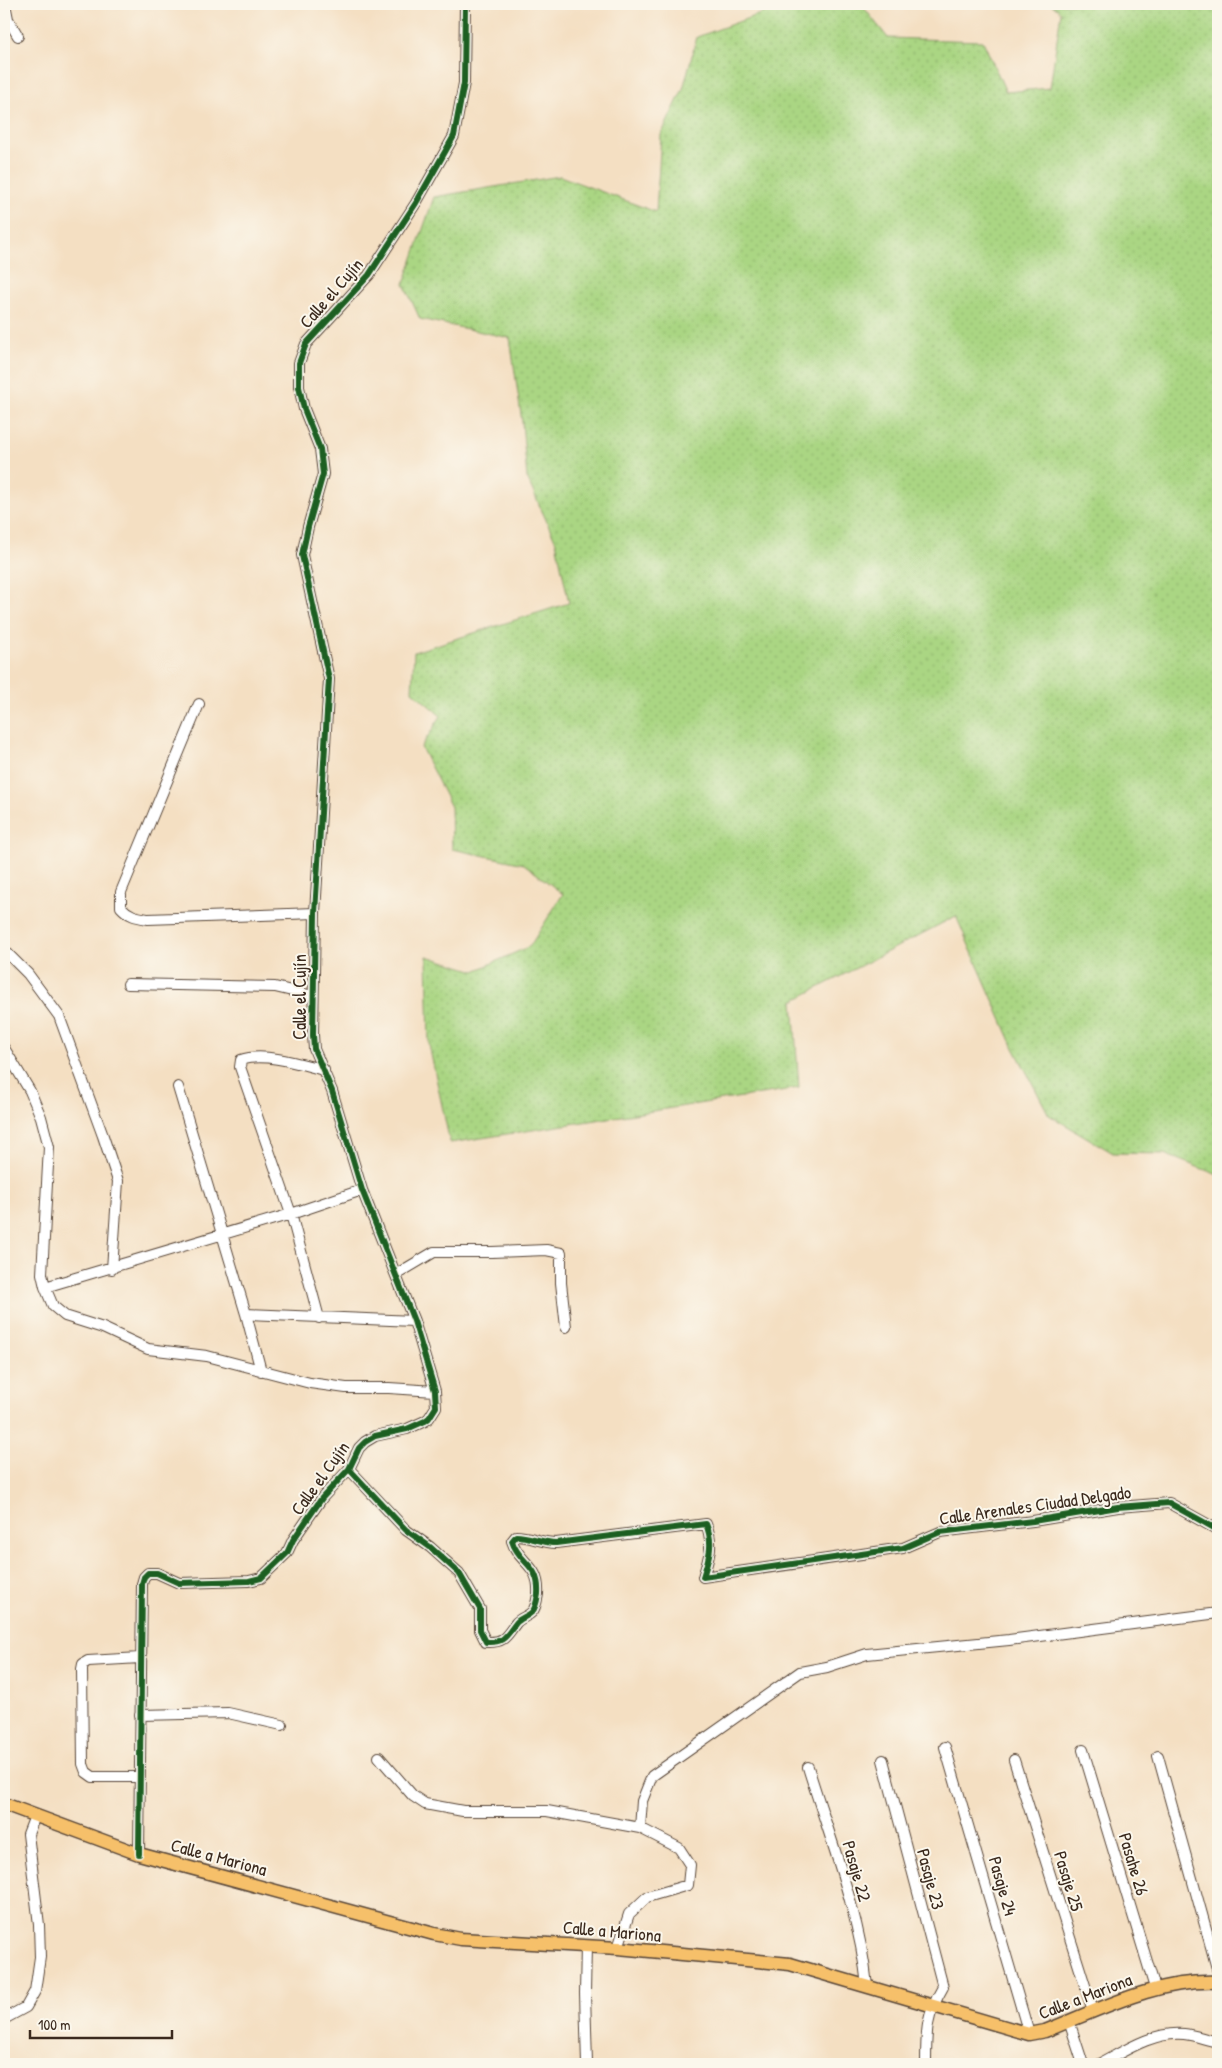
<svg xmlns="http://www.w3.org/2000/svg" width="1222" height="2068" font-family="'Patrick Hand',sans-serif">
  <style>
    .grass { fill: url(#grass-dots); stroke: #728050 }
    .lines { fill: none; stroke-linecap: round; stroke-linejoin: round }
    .minor-casing { stroke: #574537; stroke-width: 12 }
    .major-casing { stroke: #574537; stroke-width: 15 }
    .minor { stroke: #fff; stroke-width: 10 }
    .major { stroke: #f6c06b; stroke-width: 12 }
    .cycleway-casing { stroke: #fbf7ec; stroke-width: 9 }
    .cycleway { stroke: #1b5e20; stroke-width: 6 }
    .labels { text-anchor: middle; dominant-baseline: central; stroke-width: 4; stroke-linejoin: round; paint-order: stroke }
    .street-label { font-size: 18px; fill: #3b2a1e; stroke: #fbf7ec }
  </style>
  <defs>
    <pattern id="grass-dots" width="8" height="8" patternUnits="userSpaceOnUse" patternTransform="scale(1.25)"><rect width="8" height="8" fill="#aad683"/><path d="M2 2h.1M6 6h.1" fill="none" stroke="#93b871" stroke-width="1.8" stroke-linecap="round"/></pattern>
  </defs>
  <rect width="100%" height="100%" fill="#fbf7ec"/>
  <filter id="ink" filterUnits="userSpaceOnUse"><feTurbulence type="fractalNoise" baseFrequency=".02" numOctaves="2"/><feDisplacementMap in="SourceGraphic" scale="10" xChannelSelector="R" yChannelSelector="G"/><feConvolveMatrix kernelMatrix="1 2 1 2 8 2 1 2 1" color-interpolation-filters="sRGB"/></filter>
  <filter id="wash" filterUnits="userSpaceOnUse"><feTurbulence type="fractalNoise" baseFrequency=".0096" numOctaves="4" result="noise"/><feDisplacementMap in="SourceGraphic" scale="20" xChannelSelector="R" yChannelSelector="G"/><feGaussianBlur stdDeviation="1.12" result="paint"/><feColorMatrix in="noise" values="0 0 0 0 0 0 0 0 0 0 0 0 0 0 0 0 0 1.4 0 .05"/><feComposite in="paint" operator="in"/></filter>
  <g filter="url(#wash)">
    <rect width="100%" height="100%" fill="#f4dfc2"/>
    <path class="grass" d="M787 4H861L888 38 983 41 1006 92 1050 88 1061 12 1051 4H1218V1175L1164 1154 1113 1153 1049 1115 1014 1048 956 916 793 1001 799 1088 450 1143 429 1045 427 956 475 971 530 946 563 894 524 864 452 849 451 807 421 747 441 716 412 691 414 652 569 603 556 542 527 478 522 422 510 338 420 319 404 284 434 197 560 176 656 212 661 135 683 89 697 37Z"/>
  </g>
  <g filter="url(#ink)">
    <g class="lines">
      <defs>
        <path id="minor" d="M5 4 8 19 18 36
          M199 704 121 892V907C129 916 136 917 148 919L315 913
          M4 950 28 974 59 1016 103 1136 118 1181 112 1269
          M128 984 275 987 313 996
          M4 1048 30 1091 41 1117 49 1147 42 1274 45 1287 53 1306 65 1316 103 1328 148 1349 207 1356 310 1383 346 1388H389L435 1391
          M178 1087 246 1314 261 1371
          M397 1274 434 1252H492L546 1250 561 1253V1283L566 1327
          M45 1287 291 1214 362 1190
          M246 1314 414 1321
          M319 1318 291 1214 240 1067 241 1060C264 1052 301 1064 324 1070
          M349 1469 406 1530 430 1547 459 1573 480 1609V1630L486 1642C505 1643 506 1636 516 1623 520 1618 527 1617 532 1612 536 1608 537 1600 538 1594 540 1564 519 1564 512 1541L516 1536C530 1536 542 1543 556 1543L706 1524C714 1543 709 1558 703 1577L903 1548 940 1532 1033 1521 1118 1507 1169 1503 1218 1530
          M140 1715 228 1713 282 1725
          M945 1747 1029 2034
          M1083 1750 1155 1988
          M1158 1756 1218 1972
          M379 1757 413 1796 425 1804 463 1811H547L640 1828 679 1848 690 1865 688 1885 647 1897 629 1914 618 1948
          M883 1760 943 1987C926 2016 926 2031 926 2064
          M1014 1760 1093 2011
          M808 1767C829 1836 860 1914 867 1986
          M140 1777H93L86 1772 83 1764 82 1669 83 1664 88 1661 140 1658
          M640 1828 642 1801 652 1776 800 1672 827 1667 867 1654 1009 1640 1218 1613
          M139 1854 142 1584 144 1577 148 1573H157L179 1583 249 1581 261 1578 287 1553 293 1540 322 1498 349 1469 359 1448 365 1442 375 1436 407 1429 425 1421 429 1418 436 1407 435 1391 414 1321 362 1190 332 1091 314 1049 313 1035 315 913 329 679 302 555 308 527 323 474 320 449 304 409 299 387V363L306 344 369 275 416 203 454 136 464 83 465 4
          M586 1946 585 1993 587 2064
          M4 2019 26 2007 35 1991 40 1957 39 1925 28 1834 35 1816
          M1069 2021 1083 2064
          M1100 2064C1124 2051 1154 2031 1184 2034 1195 2035 1207 2040 1218 2042"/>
        <path id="major" d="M4 1804 139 1854 434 1934 461 1939 618 1948 790 1964 1029 2034 1045 2031C1101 2009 1157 1979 1218 1982"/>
      </defs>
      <use href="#minor" class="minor-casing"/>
      <use href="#major" class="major-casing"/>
      <use href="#minor" class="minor"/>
      <use href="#major" class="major"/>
      <defs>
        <path id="cycleway" d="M349 1469 406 1530 430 1547 459 1573 480 1609V1630L486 1642C505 1643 506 1636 516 1623 520 1618 527 1617 532 1612 536 1608 537 1600 538 1594 540 1564 519 1564 512 1541L516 1536C530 1536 542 1543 556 1543L706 1524C714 1543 709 1558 703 1577L903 1548 940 1532 1033 1521 1118 1507 1169 1503 1218 1530
          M139 1854 142 1584 144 1577 148 1573H157L179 1583 249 1581 261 1578 287 1553 293 1540 322 1498 349 1469 359 1448 365 1442 375 1436 407 1429 425 1421 429 1418 436 1407 435 1391 414 1321 362 1190 332 1091 314 1049 313 1035 315 913 329 679 302 555 308 527 323 474 320 449 304 409 299 387V363L306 344 369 275 416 203 454 136 464 83 465 4"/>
      </defs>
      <use href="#cycleway" class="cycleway-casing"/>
      <use href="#cycleway" class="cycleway"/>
    </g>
  </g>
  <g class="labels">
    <g class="street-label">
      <text transform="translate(331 293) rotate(-49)">Calle el Cujín</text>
      <text transform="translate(299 997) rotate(-90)">Calle el Cujín</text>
      <text transform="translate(320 1478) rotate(-54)">Calle el Cujín</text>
      <text transform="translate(1035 1505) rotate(-8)">Calle Arenales Ciudad Delgado</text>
      <text transform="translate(219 1857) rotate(15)">Calle a Mariona</text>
      <text transform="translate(1134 1864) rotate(73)">Pasahe 26</text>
      <text transform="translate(857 1871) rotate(74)">Pasaje 22</text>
      <text transform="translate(931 1879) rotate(75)">Pasaje 23</text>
      <text transform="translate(1069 1881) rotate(73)">Pasaje 25</text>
      <text transform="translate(1003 1886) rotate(74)">Pasaje 24</text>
      <text transform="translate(612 1931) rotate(5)">Calle a Mariona</text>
      <text transform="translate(1085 1996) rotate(-21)">Calle a Mariona</text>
    </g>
  </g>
  <rect width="1222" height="2068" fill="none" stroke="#fbf7ec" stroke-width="20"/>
  <path d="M30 2030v8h142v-8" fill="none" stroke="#3b2a1e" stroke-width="2.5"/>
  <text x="38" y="2030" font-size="15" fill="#3b2a1e" stroke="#fbf7ec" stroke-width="4" paint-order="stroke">100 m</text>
</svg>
